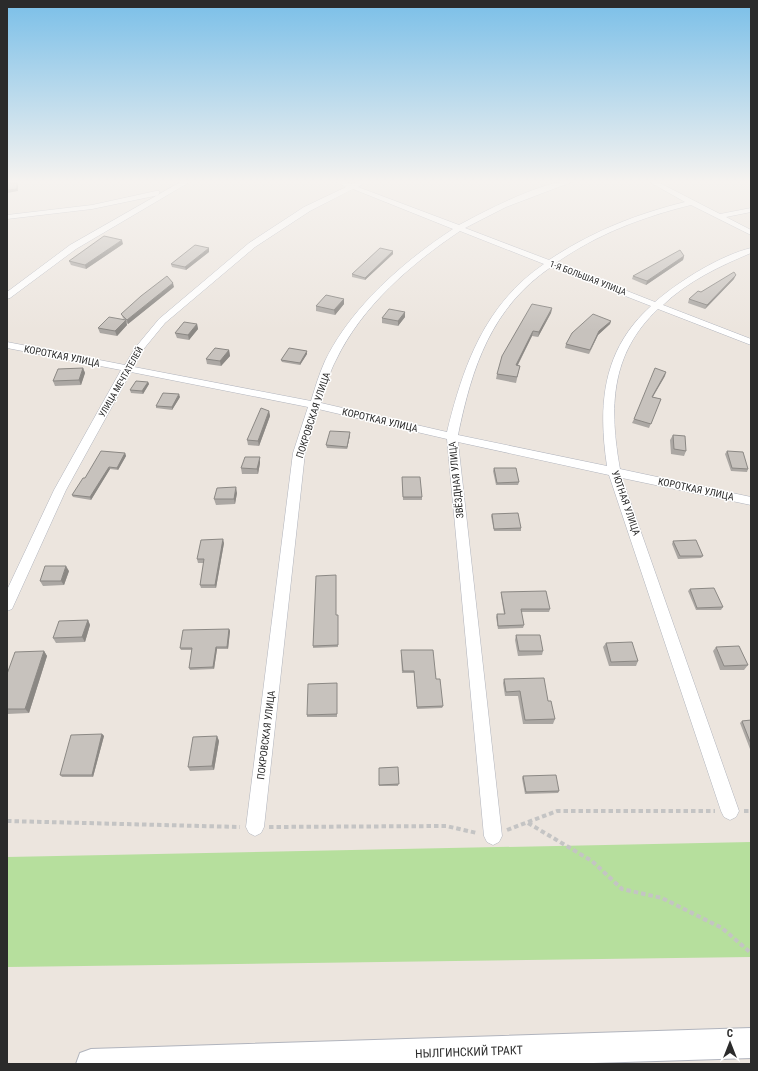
<svg xmlns="http://www.w3.org/2000/svg" width="758" height="1071" font-family="'Roboto Condensed',sans-serif">
  <style>
    .green { fill: #b6df9d }
    .lines { fill: none; stroke-linecap: round; stroke-linejoin: round }
    .minor-casing { stroke: #b1b4bd; stroke-width: 1 }
    .secondary-casing { stroke: #b1b4bd; stroke-width: 2 }
    .path { stroke: #c4c4c4; stroke-width: 4; stroke-dasharray: 4.5 3; stroke-linecap: butt }
    .minor { fill: #fff; fill-rule: evenodd }
    .secondary { fill: #fff; fill-rule: evenodd }
    .wall { fill: #aba7a3 }
    .shaded-wall { fill: #8b8884 }
    .building { fill: #c7c2bd; stroke: #8b8884 }
    .labels { text-anchor: middle; dominant-baseline: central; stroke-width: 3; stroke-linejoin: round; paint-order: stroke }
    .far-street-label { font-size: 9px; fill: #2b2b2b; stroke: #fff }
    .street-label { font-size: 10px; fill: #2b2b2b; stroke: #fff }
    .near-street-label { font-size: 12px; fill: #2b2b2b; stroke: #fff }
  </style>
  <rect width="100%" height="100%" fill="#ece5de"/>
  <path class="green" d="M751 842V957L7 967V857Z"/>
  <g class="lines">
    <defs>
      <path id="minor" d="M184 180H193L76 249 10 298 7 299V292L70 245Z
        M332 180H341L352 184 361 180H369L358 187 459 225C489 209 544 180 577 180L506 207 465 228 549 260C591 232 636 214 685 202L646 180H654L720 214 751 208V212L726 217 751 230V235L691 205C643 217 597 234 556 263L655 302C679 281 721 255 751 248V253C720 266 688 281 663 305L751 339V345L658 309C610 354 609 408 620 469L751 497V505L622 478 739 811 736 817 730 820 724 817 721 811 609 475 458 442 502 836 499 842 493 845 487 842 484 836 447 439 318 409 305 453 264 827 261 833 255 836 249 833 246 827 293 453 308 407 131 372 66 490 12 609 7 611V590L54 490 121 370 7 348V342L125 365 135 348 159 319 249 243 304 207 346 187ZM353 189 453 229C404 261 351 307 325 361 319 374 315 388 311 401L134 367 142 351 165 323 255 247 310 211ZM460 231 544 264C485 304 463 366 447 432L321 403C325 389 329 373 336 360 362 306 411 264 460 231ZM551 267 651 306C602 350 598 405 607 466L458 435C472 367 491 308 551 267Z
        M156 191H159V195L92 209 7 219V215L92 205Z"/>
      <path id="secondary" d="M751 1028V1058L562 1064H76L80 1053 91 1049Z"/>
    </defs>
    <use href="#minor" class="minor-casing"/>
    <use href="#secondary" class="secondary-casing"/>
    <path class="path" d="M744 811H751
      M7 821 240 827
      M528 823 592 861 622 889 662 898 722 928 751 953
      M269 827 446 826 477 833
      M507 830 557 811H715"/>
    <use href="#minor" class="minor"/>
    <use href="#secondary" class="secondary"/>
  </g>
  <path class="wall" d="M123 244 86 269 71 265 69 261Z
    M393 251V254L365 280 352 277V274Z
    M209 252 186 270 172 267 171 264Z
    M684 256 683 260 646 285 632 279 633 276Z
    M734 279 705 309 688 303 689 299 701 292Z
    M174 287 128 324 126 322 127 325 117 336 100 333 98 328 125 320 123 318 121 314Z
    M344 299V304L335 315 316 311V306Z
    M552 308 551 313 538 337 532 336 518 365 520 366 516 383 496 379 497 374Z
    M405 312V317L398 326 382 323V318Z
    M611 321 610 324 598 335 589 354 565 348 566 344Z
    M197 324 198 329 189 340 177 338 175 333Z
    M229 350 230 356 221 366 207 364 206 359Z
    M307 354 300 365 282 362 281 360Z
    M83 368 85 373 81 385 55 386 53 381Z
    M665 376 653 397 661 399 649 428 632 423 634 419Z
    M148 382 149 384 143 394 131 393 130 390Z
    M180 397 172 410 156 408V406Z
    M269 411 270 416 259 446 248 445 247 440Z
    M350 435 347 449 327 448 326 445Z
    M673 435 686 451 684 456 671 454 670 440Z
    M727 451 748 469 747 472 731 471 725 454Z
    M125 453 126 456 118 470 110 469 91 500 73 497 72 495 85 478Z
    M260 463 258 474H242L241 468Z
    M494 468 519 482 518 485H496L493 471Z
    M402 479 422 497V500H403Z
    M237 493 235 504 216 505 214 499Z
    M492 514 521 528V531H494L491 516Z
    M673 541 703 556 701 558 678 559 672 544Z
    M224 543 216 588H201L200 585 204 563H198L197 559Z
    M69 571 64 585 43 586 40 581Z
    M690 589 723 607 721 610H696L688 591Z
    M501 592 550 609 549 612H521L524 625 523 628 498 629 496 617 497 614H504L501 595Z
    M336 615 338 647 313 648V646Z
    M88 620 90 625 85 642 56 643 53 638Z
    M229 629 230 631 228 649H217L214 669 190 670 189 668 192 650H181L180 648Z
    M516 635 543 651 542 655 518 656 515 640Z
    M606 643 638 661 636 666H609L603 647Z
    M716 647 748 665 744 670H720L713 651Z
    M44 651 47 656 29 713 7 714V674Z
    M401 653 436 679 443 706 442 708 417 709 414 673H402Z
    M504 679 548 701 555 719 553 724H523L518 696H505L503 683Z
    M337 683V717H307V715Z
    M751 720V749H750L740 723 742 721Z
    M102 734 104 736 93 777H62L60 775Z
    M217 736 219 741 214 770 190 771 188 767Z
    M398 767V786H379V768Z
    M523 776 559 791 558 793 525 794 522 778Z"/>
  <path class="shaded-wall" d="M17 180 18 191 7 193V190Z
    M122 240 123 244 86 269 85 265Z
    M209 248V252L186 270 185 267Z
    M393 251V254L365 280V278Z
    M684 256 683 260 646 285 647 281Z
    M736 275 734 279 705 309 707 305Z
    M173 283 174 287 128 324 127 320Z
    M344 299V304L335 315 334 310Z
    M552 308 551 313 538 337 539 332Z
    M405 312V317L398 326V321Z
    M126 320 127 325 117 336 115 331Z
    M611 321 610 324 598 335 589 354 599 331Z
    M197 324 198 329 189 340 188 335Z
    M533 331 532 336 515 370 516 365Z
    M229 350 230 356 221 366 220 361Z
    M307 351V354L300 365V363Z
    M83 368 85 373 81 385 79 380Z
    M666 372 665 376 650 401 652 397Z
    M148 382 149 384 143 394 142 391Z
    M179 394 180 397 172 410V407Z
    M269 411 270 416 259 446 258 441Z
    M350 432V435L347 449V447Z
    M125 453 126 456 118 470 117 468Z
    M260 457V463L258 474 257 469Z
    M109 467 110 469 91 500 90 497Z
    M236 487 237 493 235 504 234 499Z
    M223 539 224 543 216 588 215 585Z
    M66 566 69 571 64 585 61 581Z
    M88 620 90 625 85 642 82 637Z
    M229 629 230 631 228 649 227 647Z
    M216 647 217 649 214 669 213 667Z
    M44 651 47 656 29 713 25 709Z
    M102 734 104 736 93 777 92 775Z
    M217 736 219 741 214 770 212 766Z"/>
  <path class="building" d="M7 180H17V189L7 190Z
    M104 236 122 240 85 265 69 261Z
    M195 245 209 248 185 267 171 264Z
    M380 248 393 251 365 278 352 274Z
    M680 250 684 256 647 281 633 276Z
    M734 272 736 275 707 305 689 299 698 291 701 292Z
    M167 276 173 283 127 320 121 314 141 296Z
    M326 295 344 299 334 310 316 306Z
    M532 304 552 308 539 332 533 331 516 365 520 366 517 377 497 374 502 356Z
    M389 309 405 312 398 321 382 318Z
    M593 314 611 321 599 331 590 350 566 344 572 333Z
    M109 317 126 320 115 331 98 328Z
    M184 322 197 324 188 335 175 333Z
    M215 348 229 350 220 361 206 359Z
    M289 348 307 351 300 363 281 360Z
    M83 368 79 380 53 381 58 369Z
    M655 368 666 372 652 397 661 399 651 424 634 419Z
    M136 381 148 382 142 391 130 390Z
    M163 393 179 394 172 407 156 406Z
    M261 408 269 411 258 441 247 440Z
    M330 431 350 432 347 447 326 445Z
    M673 435 685 436 686 451 674 449Z
    M101 451 125 453 117 468 109 467 90 497 72 495 83 478H85Z
    M727 451 743 452 748 469 732 468Z
    M245 457H260L257 469 241 468Z
    M494 468H516L519 482 497 483Z
    M402 477H420L422 497H403Z
    M236 487 234 499H214L217 488Z
    M518 513 521 528 494 529 492 514Z
    M223 539 215 585H200L204 559H197L201 540Z
    M696 540 703 556H680L673 541Z
    M45 566H66L61 581H40Z
    M336 575V615H338V645L313 646 316 576Z
    M714 588 723 607 697 608 690 589Z
    M546 591 550 609H521L524 625 498 626 497 614H505L501 592Z
    M88 620 82 637 53 638 59 621Z
    M229 629 227 647H216L213 667 189 668 192 648H180L183 630Z
    M516 635H540L543 651H519Z
    M632 642 638 661 611 662 606 643Z
    M739 646 748 665 724 666 716 647Z
    M401 650H433L436 679H440L443 706 417 707 414 671H403Z
    M44 651 25 709H7V674L15 652Z
    M544 678 548 701H551L555 719 525 720 520 691 506 692 504 679Z
    M337 683V714L307 715 308 684Z
    M751 720V744L742 721Z
    M102 734 92 775H60L71 735Z
    M217 736 212 766 188 767 193 737Z
    M398 767 399 784 379 785V768Z
    M556 775 559 791 526 792 523 776Z"/>
  <linearGradient id="sky" x2="0" y2="1"><stop stop-color="#7abfe8"/><stop offset="0.55" stop-color="#f6f3f0"/><stop offset="1" stop-color="#f6f3f0" stop-opacity="0"/></linearGradient>
  <rect width="758" height="330" fill="url(#sky)"/>
  <g class="labels">
    <g class="far-street-label">
      <text transform="translate(588 278) rotate(21)">1-Я БОЛЬШАЯ УЛИЦА</text>
      <text transform="translate(121 382) rotate(-60)">УЛИЦА МЕЧТАТЕЛЕЙ</text>
    </g>
    <g class="street-label">
      <text transform="translate(62 356) rotate(11)">КОРОТКАЯ УЛИЦА</text>
      <text transform="translate(313 415) rotate(-72)">ПОКРОВСКАЯ УЛИЦА</text>
      <text transform="translate(380 420) rotate(13)">КОРОТКАЯ УЛИЦА</text>
      <text transform="translate(456 480) rotate(-96)">ЗВЁЗДНАЯ УЛИЦА</text>
      <text transform="translate(696 489) rotate(12)">КОРОТКАЯ УЛИЦА</text>
      <text transform="translate(626 503) rotate(71)">УЮТНАЯ УЛИЦА</text>
      <text transform="translate(266 735) rotate(-83)">ПОКРОВСКАЯ УЛИЦА</text>
    </g>
    <g class="near-street-label">
      <text transform="translate(469 1052) rotate(-2)">НЫЛГИНСКИЙ ТРАКТ</text>
    </g>
  </g>
  <rect width="758" height="1071" fill="none" stroke="#2b2b2b" stroke-width="16"/>
  <g transform="translate(730 1043)" stroke="#ffffff" stroke-width="3" paint-order="stroke">
  <path d="M0-3L7 15L0 10L-7 15Z" fill="#2b2b2b"/>
  <text y="-6" font-size="11" font-weight="bold" text-anchor="middle" fill="#2b2b2b">С</text>
  </g>
</svg>
